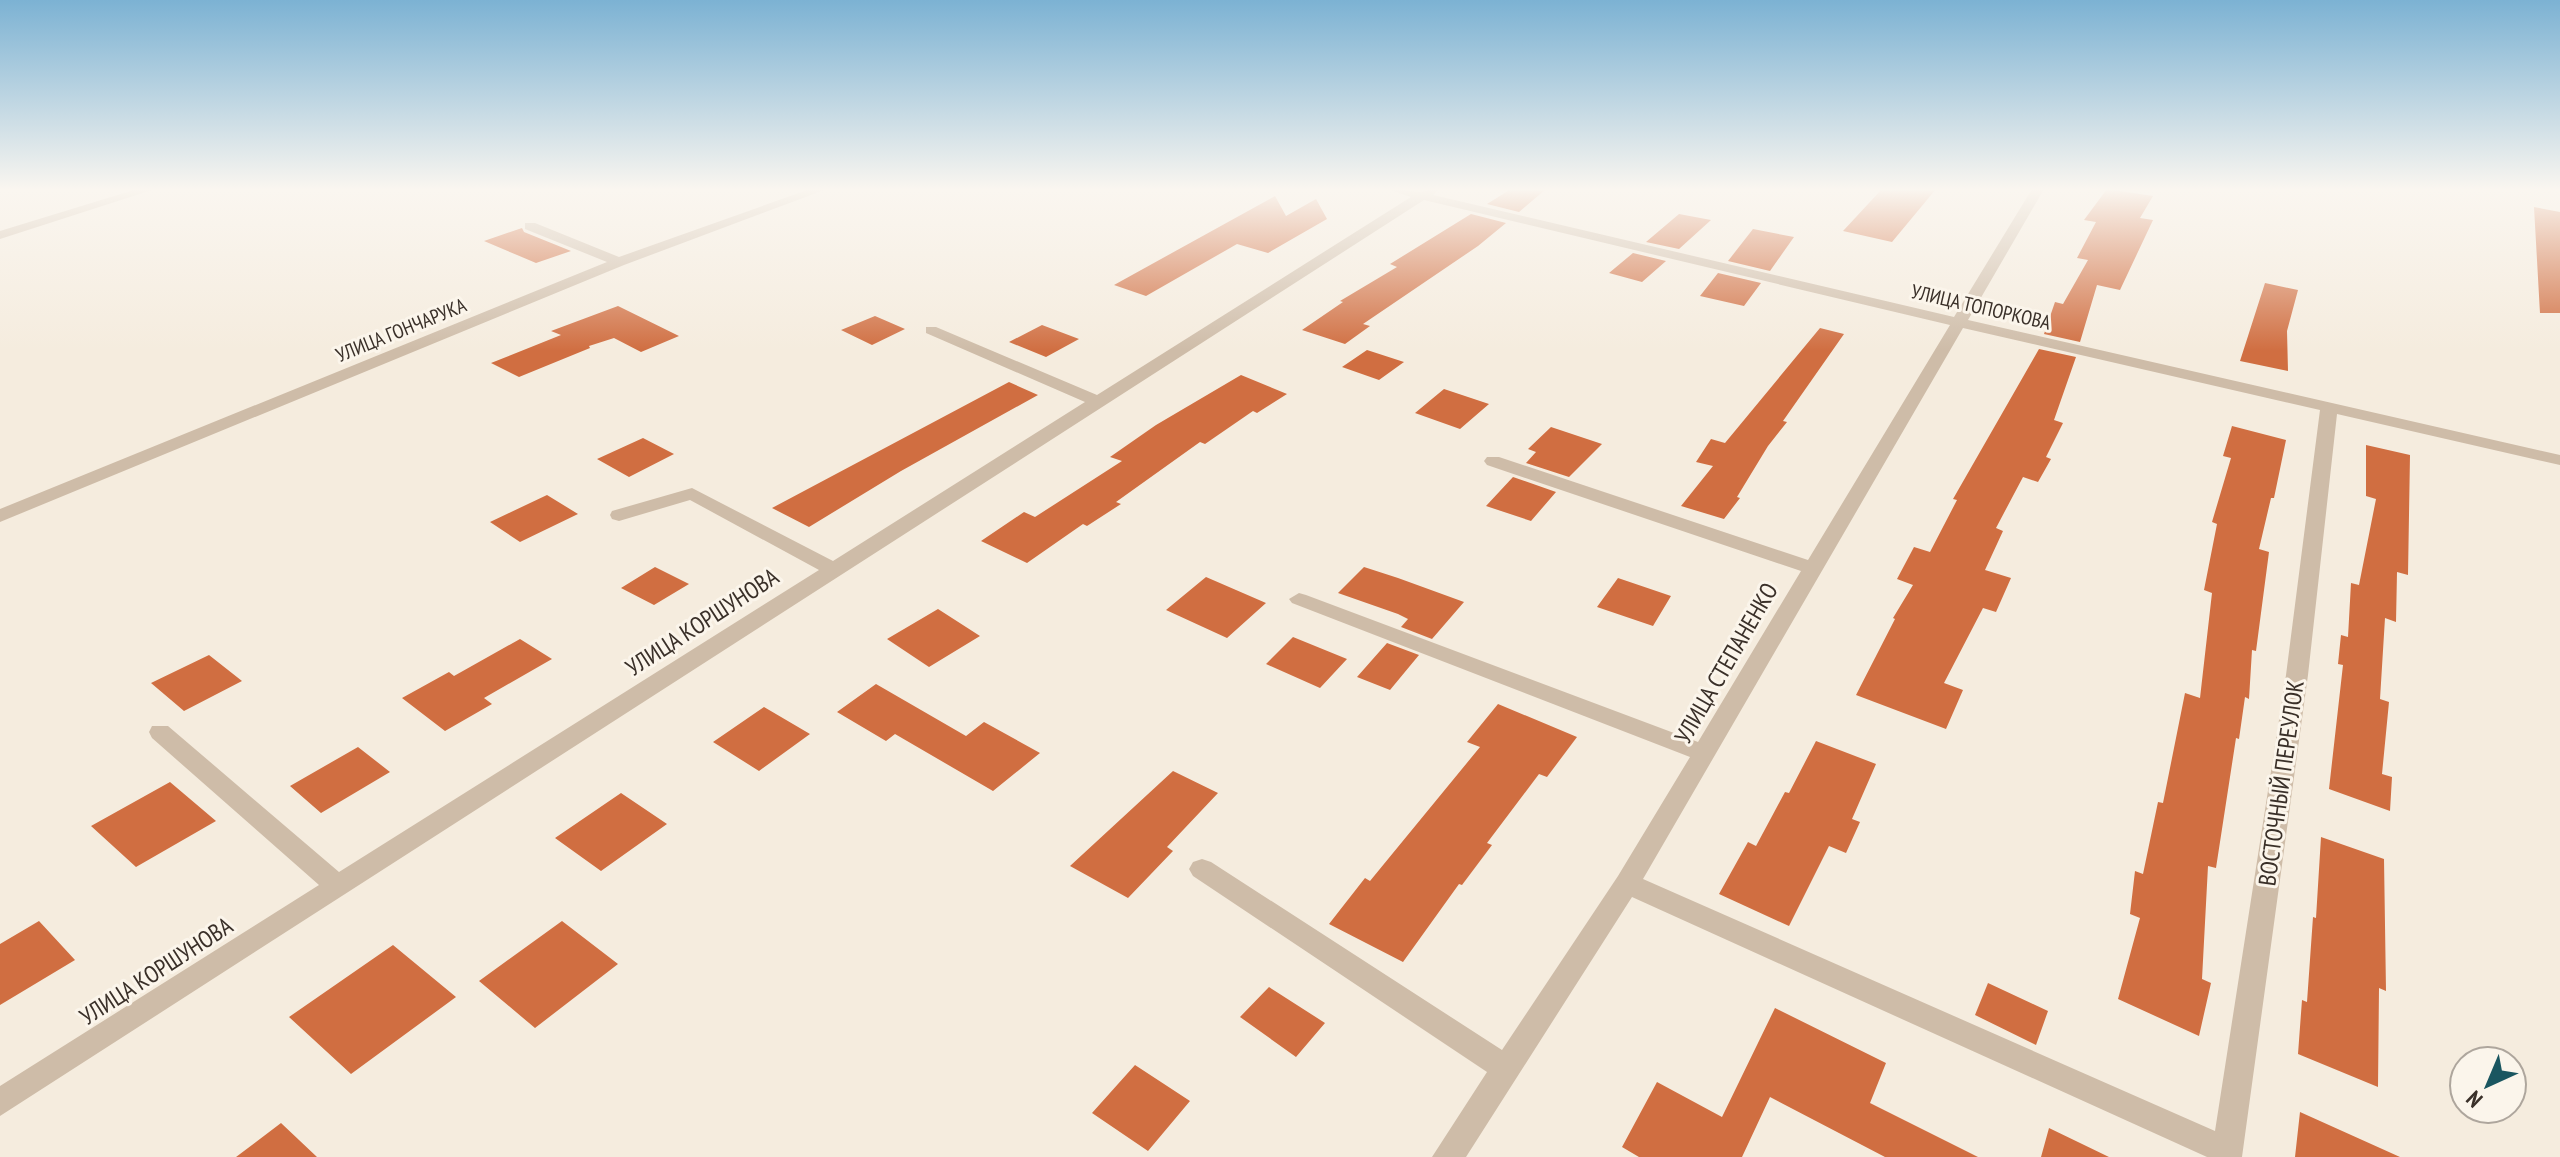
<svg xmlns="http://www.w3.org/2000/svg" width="2560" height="1157" font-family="'PT Sans Narrow',sans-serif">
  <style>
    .building { fill: #d06e41 }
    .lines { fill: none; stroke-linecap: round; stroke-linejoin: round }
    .minor { fill: #cebca8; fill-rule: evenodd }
    .labels { text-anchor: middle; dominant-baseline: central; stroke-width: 6; stroke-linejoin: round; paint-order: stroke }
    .far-street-label { font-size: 20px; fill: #3a3029; stroke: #fbf5eb }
    .street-label { font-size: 24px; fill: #3a3029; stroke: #fbf5eb }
  </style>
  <rect width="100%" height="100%" fill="#f5ecde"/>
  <path class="building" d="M1511 189H1546L1519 212 1487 204Z
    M1882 189H1936L1892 242 1843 231Z
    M2107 189 2153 196 2140 218 2153 220 2120 290 2097 285 2080 342 2044 334 2055 302 2063 304 2088 260 2077 258 2096 222 2084 220Z
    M1275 196 1286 216 1279 220 1316 199 1327 219 1268 253 1237 244 1146 296 1114 285Z
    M2534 207 2560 212V313H2540Z
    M1471 214 1506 223 1478 246 1363 324 1370 326 1345 344 1302 330 1343 302 1340 301 1397 267 1390 264Z
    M1679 214 1711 220 1679 249 1646 242Z
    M522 228 524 232 571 251 536 263 484 241Z
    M1753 229 1794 237 1770 271 1728 261Z
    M1633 253 1666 261 1642 282 1609 273Z
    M1718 273 1761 283 1744 306 1700 296Z
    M2265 283 2298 290 2287 331 2288 371 2240 361Z
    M618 306 679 336 641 352 614 338 589 346 590 348 519 377 491 363 561 335 551 331Z
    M875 316 905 329 872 345 841 330Z
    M1042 325 1079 339 1046 357 1009 342Z
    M1820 328 1844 334 1783 421 1787 422 1768 446 1737 497 1740 498 1724 519 1681 506 1713 466 1696 462 1711 439 1725 443Z
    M2039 349 2076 357 2054 420 2063 423 2046 457 2051 459 2038 482 2023 477 1996 528 2003 531 1985 570 2011 578 1996 612 1983 608 1944 683 1963 690 1946 729 1856 695 1895 619 1893 618 1913 585 1897 579 1914 547 1930 552 1957 500 1953 499Z
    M1367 350 1404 362 1379 380 1342 367Z
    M1241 375 1287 394 1257 413 1253 411 1205 444 1200 442 1116 502 1121 504 1087 526 1083 524 1027 563 981 541 1024 512 1035 517 1122 461 1110 457 1156 425Z
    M1009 382 1038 395 901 471 809 527 772 508Z
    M1444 389 1489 404 1460 429 1415 413Z
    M2232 426 2286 440 2274 498H2271L2259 549 2269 552 2256 651 2252 650 2249 699 2245 697 2239 739 2236 738 2216 868 2208 866 2202 979 2211 983 2199 1036 2118 999 2140 918 2130 914 2135 871 2143 874 2158 802 2163 803 2185 693 2200 698 2212 593 2204 590 2217 524 2212 522 2231 458 2223 456Z
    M1551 427 1602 444 1569 477 1526 463 1536 452 1528 449Z
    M643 438 674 454 629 477 597 459Z
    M2366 445 2410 455 2408 575 2397 572 2396 622 2385 618 2380 699 2389 702 2382 774 2392 777 2390 811 2329 789 2343 665 2338 664 2341 635 2348 637 2351 583 2359 585 2376 499 2366 496Z
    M1513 477 1556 492 1531 521 1486 506Z
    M547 495 578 514 520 542 490 522Z
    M655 567 689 584 654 605 621 588Z
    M1364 567 1398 578 1464 602 1432 639 1401 627 1408 619 1398 614 1338 593Z
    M1206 577 1266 603 1227 638 1166 610Z
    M1618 578 1671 596 1653 626 1597 607Z
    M938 609 980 636 929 667 887 639Z
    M1293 637 1347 659 1320 688 1266 664Z
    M520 639 552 659 484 698 492 704 445 731 402 698 449 672 454 676Z
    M1387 643 1419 655 1390 690 1357 677Z
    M209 655 242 681 184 711 151 683Z
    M876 684 966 736 984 722 1040 753 993 791 895 734 886 741 837 712Z
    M1498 704 1577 737 1547 777 1539 774 1487 843 1492 845 1462 885 1459 884 1403 962 1329 924 1365 878 1370 881 1480 747 1467 742Z
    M764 707 810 734 759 771 713 742Z
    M1816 741 1876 764 1852 819 1860 822 1846 853 1829 846 1789 926 1719 894 1748 842 1756 846 1785 792 1789 793Z
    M358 747 390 772 321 813 290 786Z
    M1173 771 1218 793 1167 847 1173 851 1128 898 1070 866Z
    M170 782 216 821 136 867 91 826Z
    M621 793 667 824 601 871 555 838Z
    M2321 837 2384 859 2386 991 2379 988 2378 1087 2298 1054 2302 1000 2307 1002 2313 917 2316 918Z
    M39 921 75 960 0 1005V944Z
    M562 921 618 964 535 1028 479 981Z
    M393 945 456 997 351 1074 289 1017Z
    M1988 983 2048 1011 2036 1045 1975 1015Z
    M1269 987 1325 1023 1296 1057 1240 1017Z
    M1775 1008 1886 1063 1870 1103 1978 1157H1885L1770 1097 1742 1157H1639L1622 1147 1657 1082 1722 1117Z
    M1135 1065 1190 1101 1148 1151 1092 1113Z
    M2300 1112 2400 1157H2295Z
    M281 1123 317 1157H236Z
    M2049 1128 2109 1157H2041Z"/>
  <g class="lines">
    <path class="minor" d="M137 189H155L0 239V231Z
      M810 189H827L624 265 0 522V509L607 262 525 229V223H535L619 257Z
      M1387 189 1420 192 1439 189 1433 195 1954 317 2032 189H2044L1968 320 2560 455V465L2337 414 2308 675 2242 1157H2207L1632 897 1466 1157H1432L1487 1072 1193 876 1189 869 1193 862 1202 859 1211 862 1502 1050 1618 876 1690 757 1292 603 1289 599 1299 593 1306 595 1698 742 1801 571 1487 465 1484 461 1487 457H1499L1808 560 1950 325 1424 200 0 1116V1086L319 885 152 738 149 732 152 726H168L339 872 819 570 690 500 619 521 612 519 610 515 612 511 692 488 833 561 1085 402 926 333V327H936L1097 395 1411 197ZM1963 328 2320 410 2286 675 2215 1131 1643 879Z"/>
  </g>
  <linearGradient id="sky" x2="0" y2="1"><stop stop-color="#7cb2d3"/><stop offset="0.54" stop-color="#faf6f0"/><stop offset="1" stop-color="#faf6f0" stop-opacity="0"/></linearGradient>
  <rect width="2560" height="351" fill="url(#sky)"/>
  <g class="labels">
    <g class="far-street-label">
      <text transform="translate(1981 307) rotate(13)">УЛИЦА ТОПОРКОВА</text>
      <text transform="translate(401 330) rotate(-22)">УЛИЦА ГОНЧАРУКА</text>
    </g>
    <g class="street-label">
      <text transform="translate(702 622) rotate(-33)">УЛИЦА КОРШУНОВА</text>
      <text transform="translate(1726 663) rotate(-60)">УЛИЦА СТЕПАНЕНКО</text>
      <text transform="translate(2281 783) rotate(-82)">ВОСТОЧНЫЙ ПЕРЕУЛОК</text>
      <text transform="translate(156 971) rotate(-33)">УЛИЦА КОРШУНОВА</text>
    </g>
  </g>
  <g transform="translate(2488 1085) rotate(224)"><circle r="38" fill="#fbf5eb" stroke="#aea69d" stroke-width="2"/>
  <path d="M0-6L14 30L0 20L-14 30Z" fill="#1a5660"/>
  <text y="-12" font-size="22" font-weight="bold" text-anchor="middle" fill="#3a3029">N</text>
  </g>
</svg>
